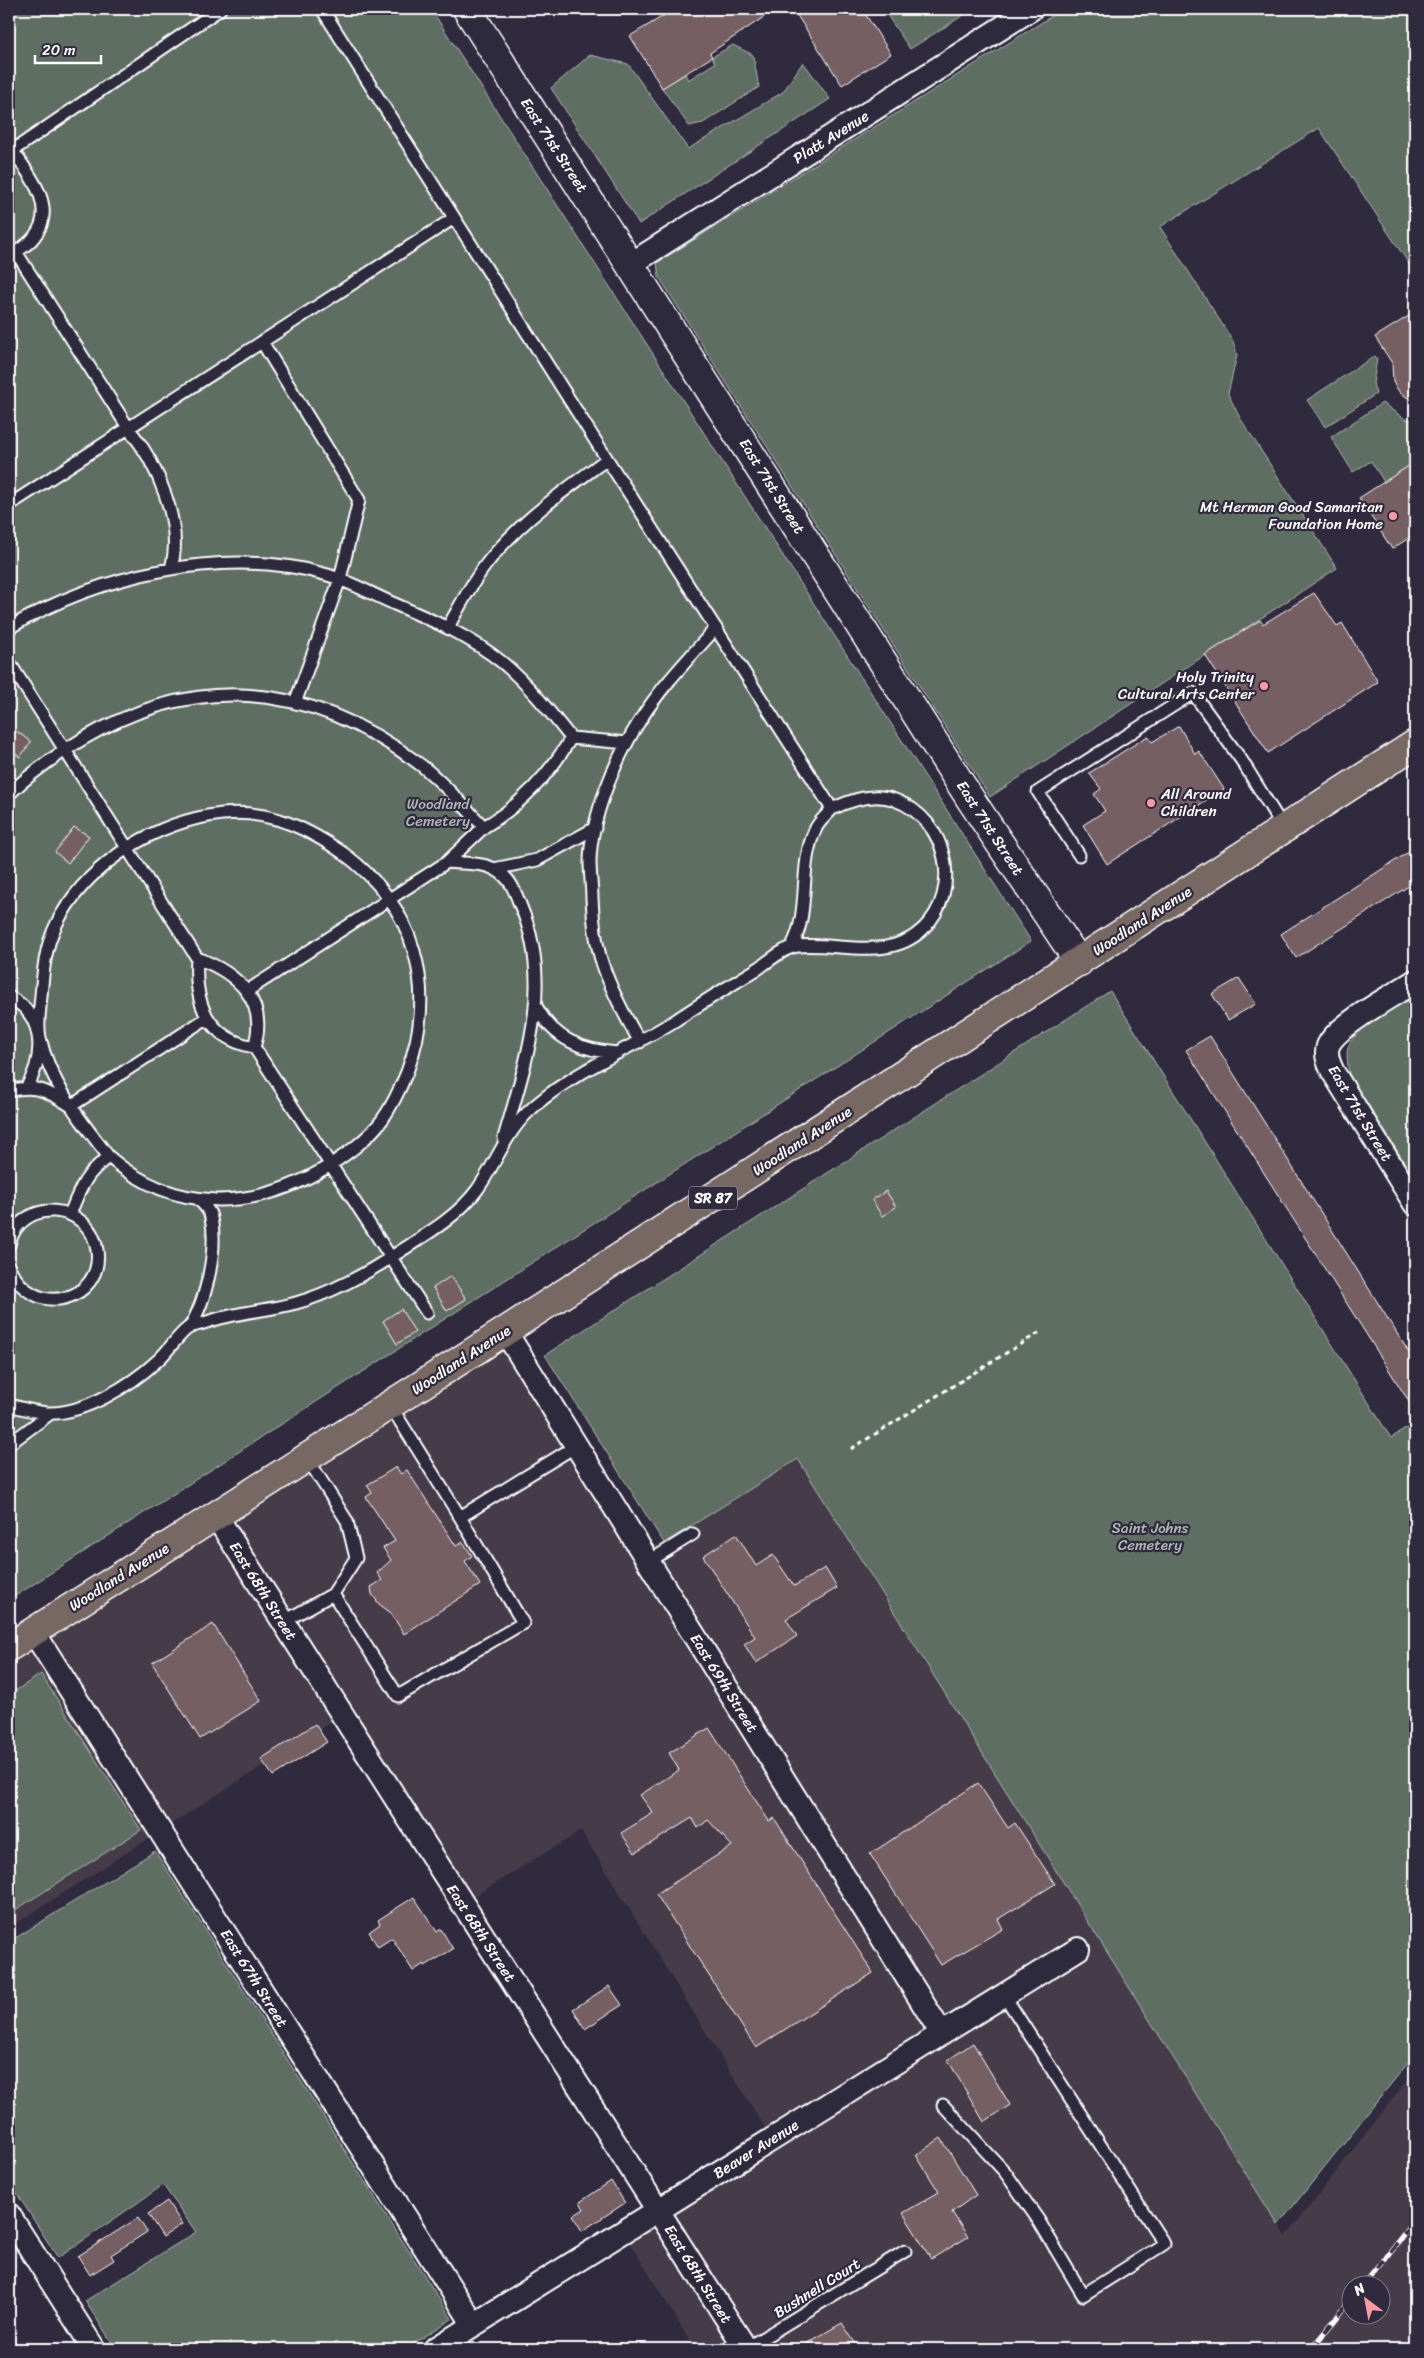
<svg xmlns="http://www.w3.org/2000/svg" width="1424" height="2358" font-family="Sriracha,sans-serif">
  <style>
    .built { fill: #443a48; fill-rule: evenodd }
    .green { fill: #5e6e64; stroke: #aeb6b2 }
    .building { fill: #755f63; stroke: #fff }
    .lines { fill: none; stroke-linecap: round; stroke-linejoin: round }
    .lane-casing { stroke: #fff; stroke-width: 15 }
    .street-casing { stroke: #fff; stroke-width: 26 }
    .secondary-casing { stroke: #fff; stroke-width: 31 }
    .primary-casing { stroke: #fff; stroke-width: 31 }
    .path { stroke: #fff; stroke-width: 3; stroke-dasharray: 5 4; stroke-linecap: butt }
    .lane { stroke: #2f2a3d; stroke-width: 11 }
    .street { stroke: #2f2a3d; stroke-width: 22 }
    .secondary { stroke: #2f2a3d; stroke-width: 28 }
    .primary { stroke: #776864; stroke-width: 28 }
    .rail-casing { stroke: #fff; stroke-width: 5.5 }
    .rail { stroke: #2f2a3d; stroke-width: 4; stroke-dasharray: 11; stroke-linecap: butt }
    .poi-dot { fill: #ff9aa2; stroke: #2f2a3d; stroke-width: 2 }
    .labels { text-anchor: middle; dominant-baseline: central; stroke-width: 4.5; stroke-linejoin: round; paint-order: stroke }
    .shield { fill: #2f2a3d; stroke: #c1bfc5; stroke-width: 1 }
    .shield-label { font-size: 14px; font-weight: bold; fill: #fff }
    .street-label { font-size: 15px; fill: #fff; stroke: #2f2a3d }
    .poi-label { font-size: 15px; fill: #fff; stroke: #2f2a3d; text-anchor: end }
    .park-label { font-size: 15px; fill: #aeb6b2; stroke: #2f2a3d }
  </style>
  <rect width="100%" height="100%" fill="#2f2a3d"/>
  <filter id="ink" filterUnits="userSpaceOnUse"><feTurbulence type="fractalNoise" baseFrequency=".02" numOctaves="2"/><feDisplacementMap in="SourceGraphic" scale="10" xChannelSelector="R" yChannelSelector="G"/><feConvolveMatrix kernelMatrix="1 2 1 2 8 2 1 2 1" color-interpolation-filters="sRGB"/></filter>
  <g filter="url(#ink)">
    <path class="built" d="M505 1331 642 1552 671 1538 798 1458 1286 2236 1415 2070V2349H695L623 2232 772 2139 581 1831 462 1904 342 1715 9 1928V1647ZM1352 2286H1382V2316H1352Z"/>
    <path class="green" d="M9 9H431L1031 941 9 1600Z
      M883 9H973L910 49Z
      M1063 9H1411L1415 17V273L1319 128 1160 227 1233 341 1237 355 1228 394 1240 418 1337 568 990 797 659 277 657 263Z
      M733 45 753 55 759 87 703 123 689 126 662 88 685 74 688 80 715 63 712 57Z
      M590 55 628 64 688 149 783 92 803 62 830 99 639 224 551 88Z
      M1375 356 1377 359 1373 383 1376 394 1325 427 1307 400Z
      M1382 403 1405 419 1415 420V462L1384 482 1371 461 1353 472 1331 437Z
      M1110 991 1391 1438 1415 1423V2054L1278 2225 798 1459 664 1543 545 1355Z
      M1415 996V1179L1349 1074C1348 1065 1346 1056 1348 1047 1354 1028 1398 1007 1415 996Z
      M41 1674 141 1830 9 1914V1695Z
      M155 1851 452 2319 405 2349H116L85 2301 196 2232 163 2185 58 2258 9 2181V1942Z"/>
    <path class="building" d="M675 9H776L710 53 712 57 662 88 630 36Z
      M793 9H862L891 54 842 85Z
      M1415 312V402L1400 393 1396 387 1393 382 1392 363 1375 337Z
      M1415 462V534L1392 549 1359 498Z
      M1314 593 1337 626 1342 623 1378 682 1268 753 1205 655 1260 620 1263 624Z
      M1179 726 1195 754 1199 751 1224 789 1107 864 1083 825 1105 811 1094 794 1101 789 1089 773 1148 736 1152 742Z
      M15 730 31 742 20 757 9 749V739Z
      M74 827 89 836 68 863 55 852Z
      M1415 848V882L1296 958 1281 934Z
      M1239 978 1256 1004 1228 1020 1212 994Z
      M1210 1036 1415 1362V1411L1186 1050Z
      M886 1191 896 1207 882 1216 872 1200Z
      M451 1276 466 1299 447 1311 433 1288Z
      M401 1309 415 1332 397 1344 383 1321Z
      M396 1467 401 1474 407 1470 456 1546 463 1542 472 1556 465 1561 480 1585 404 1634 391 1613 379 1604 372 1594 371 1587 382 1580 377 1573 391 1560 383 1548 395 1541 366 1497 372 1493 367 1485Z
      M736 1534 756 1566 773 1555 794 1586 825 1568 837 1588 786 1619 797 1636 756 1663 744 1644 755 1637 703 1556Z
      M213 1624 261 1701 200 1739 152 1663Z
      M315 1724 327 1742 273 1776 261 1759Z
      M709 1728 769 1821 774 1818 873 1973 756 2048 656 1894 732 1846 708 1820 698 1828 692 1818 635 1853 621 1833 653 1813 640 1795 679 1770 669 1753Z
      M978 1783 1008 1828 1015 1823 1055 1884 998 1919 1003 1929 941 1965 870 1854Z
      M414 1897 437 1932 441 1929 453 1949 425 1966 424 1964 413 1971 392 1938 378 1947 369 1932 380 1924 378 1920Z
      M609 1986 622 2005 585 2029 573 2009Z
      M973 2043 1010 2105 984 2122 948 2060Z
      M941 2138 976 2195 952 2212 968 2237 931 2259 903 2213 939 2192 916 2155Z
      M611 2181 625 2203 582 2231 573 2216 584 2209 580 2202Z
      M167 2201 182 2224 163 2237 148 2214Z
      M138 2218 147 2232 111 2255 114 2260 90 2275 78 2256Z
      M842 2323 859 2349H797Z"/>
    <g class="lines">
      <defs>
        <path id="lane" d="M12 150C30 175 58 208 34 237 30 243 22 248 16 252L129 429C157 463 184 525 171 568
          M9 153 220 9
          M262 342 359 500 340 579 295 703
          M9 505 454 218
          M448 627C463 600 477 573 498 550 529 515 569 487 607 459
          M9 628C98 575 222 546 324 574 350 581 373 595 397 605 434 621 471 637 503 663 529 685 550 712 571 738 549 775 521 805 484 827
          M9 662 197 958C194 1002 206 1038 254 1047L427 1313
          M571 738 627 743
          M9 794C31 773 55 756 81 740 200 670 314 684 422 766 445 784 464 807 484 827L447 862 247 991
          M1079 855 1038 792 1193 693 1242 761 1284 829
          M447 862C462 864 483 862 496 870 511 878 515 892 521 907 554 985 526 1061 504 1138
          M494 869 537 860 595 828
          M792 946C811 910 798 867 815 830 818 822 827 815 832 809
          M197 958C237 973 269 1001 254 1047
          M9 997C45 1015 45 1055 27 1087
          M536 1006C553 1039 582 1051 618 1053
          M640 1042C624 1015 609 987 600 956 595 938 593 918 592 899 592 887 590 874 590 861 591 817 615 760 639 722 660 688 689 658 716 628
          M9 1091C36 1084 48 1091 71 1106L207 1018
          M70 1214C80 1189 86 1172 109 1157 81 1121 50 1083 40 1038 37 1024 40 1009 41 996 43 972 45 947 56 925 84 868 147 827 208 816 260 806 301 824 343 853 416 906 438 989 407 1072 400 1089 392 1106 382 1120 367 1140 347 1154 327 1167 255 1211 175 1214 109 1157
          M9 1245C19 1197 90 1201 97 1250 104 1300 34 1322 9 1267
          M189 1328C206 1302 218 1249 211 1218 210 1210 203 1204 198 1199
          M9 1405C21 1408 34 1412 47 1413 83 1415 131 1385 157 1361 168 1352 177 1336 188 1328 193 1325 202 1324 207 1322 236 1312 267 1311 296 1303 329 1294 368 1273 396 1254 425 1235 456 1218 477 1190 495 1165 505 1135 527 1113 564 1076 630 1049 676 1020 703 1002 731 985 759 968 770 960 785 947 798 946 840 942 889 962 923 929 963 890 948 820 895 800 874 792 851 800 832 809L607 459 322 9
          M390 1405 460 1517
          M9 1444 51 1413
          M307 1458 347 1521 356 1558 333 1594
          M648 1562 693 1534
          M283 1622 333 1594 398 1696 523 1623 460 1517 576 1446
          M943 2105 1005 2172 1039 2221 1083 2295 1164 2244 1004 1995
          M745 2349 905 2251"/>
        <path id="street" d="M631 264 1031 9
          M1415 981C1396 994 1335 1026 1328 1046 1325 1055 1329 1064 1333 1072L1415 1204
          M505 1331 942 2034
          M216 1516 746 2349
          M33 1631 474 2325
          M9 2215 94 2349
          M435 2349 1078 1949"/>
        <path id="secondary" d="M467 9 971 800 1079 962"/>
        <path id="primary" d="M9 1647 459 1361 1415 744"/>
      </defs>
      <use href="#lane" class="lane-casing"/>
      <use href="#street" class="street-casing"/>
      <use href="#secondary" class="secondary-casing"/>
      <use href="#primary" class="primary-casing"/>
      <path class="path" d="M851 1449 1040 1332"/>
      <use href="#lane" class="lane"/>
      <use href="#street" class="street"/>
      <use href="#secondary" class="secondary"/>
      <use href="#primary" class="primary"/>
      <defs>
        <path id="rail" d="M1363 2286 1415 2220
          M1311 2349 1352 2299"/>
      </defs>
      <use href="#rail" class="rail-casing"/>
      <use href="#rail" class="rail"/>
    </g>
  </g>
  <g class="poi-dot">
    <circle cx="1393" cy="516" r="5"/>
    <circle cx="1264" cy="686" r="5"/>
    <circle cx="1151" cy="803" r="5"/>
  </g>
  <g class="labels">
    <rect class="shield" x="689" y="1186.5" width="48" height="23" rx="4"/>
    <g class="shield-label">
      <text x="713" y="1198">SR 87</text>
    </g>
    <g class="street-label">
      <text transform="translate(831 137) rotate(-32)">Platt Avenue</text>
      <text transform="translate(554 145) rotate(57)">East 71st Street</text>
      <text transform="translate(772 486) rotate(58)">East 71st Street</text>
      <text transform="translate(990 828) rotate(57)">East 71st Street</text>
      <text transform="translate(1142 921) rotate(-33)">Woodland Avenue</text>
      <text transform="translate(1360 1113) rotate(59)">East 71st Street</text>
      <text transform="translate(802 1141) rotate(-33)">Woodland Avenue</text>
      <text transform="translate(461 1360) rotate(-33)">Woodland Avenue</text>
      <text transform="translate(119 1577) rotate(-32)">Woodland Avenue</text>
      <text transform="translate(263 1591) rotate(58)">East 68th Street</text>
      <text transform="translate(724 1683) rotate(58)">East 69th Street</text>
      <text transform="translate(481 1933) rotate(57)">East 68th Street</text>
      <text transform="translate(254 1978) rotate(58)">East 67th Street</text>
      <text transform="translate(756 2149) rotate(-32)">Beaver Avenue</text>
      <text transform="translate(698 2274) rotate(58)">East 68th Street</text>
      <text transform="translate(817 2288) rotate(-32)">Bushnell Court</text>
    </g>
    <g class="poi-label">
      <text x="1383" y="507">Mt Herman Good Samaritan<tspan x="1383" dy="17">Foundation Home</tspan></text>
      <text x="1254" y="677">Holy Trinity<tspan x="1254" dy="17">Cultural Arts Center</tspan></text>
      <text x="1161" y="794" text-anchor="start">All Around<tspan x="1161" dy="17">Children</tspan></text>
    </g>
    <g class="park-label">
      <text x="438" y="804">Woodland<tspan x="438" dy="17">Cemetery</tspan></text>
      <text x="1150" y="1528">Saint Johns<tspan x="1150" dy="17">Cemetery</tspan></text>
    </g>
  </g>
  <rect width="1424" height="2358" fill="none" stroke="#2f2a3d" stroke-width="30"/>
  <rect x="15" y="15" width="1394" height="2328" fill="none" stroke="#fff" stroke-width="2" filter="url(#ink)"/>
  <g transform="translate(1366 2300) rotate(328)"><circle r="24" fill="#2f2a3d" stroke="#827f8b"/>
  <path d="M0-4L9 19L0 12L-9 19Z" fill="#ff9aa2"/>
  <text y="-8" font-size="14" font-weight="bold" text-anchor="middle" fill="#ffffff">N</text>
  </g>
  <path d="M35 55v8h66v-8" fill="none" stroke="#ffffff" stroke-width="2.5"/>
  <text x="42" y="55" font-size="15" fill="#ffffff" stroke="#2f2a3d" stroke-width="4" paint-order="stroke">20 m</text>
</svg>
